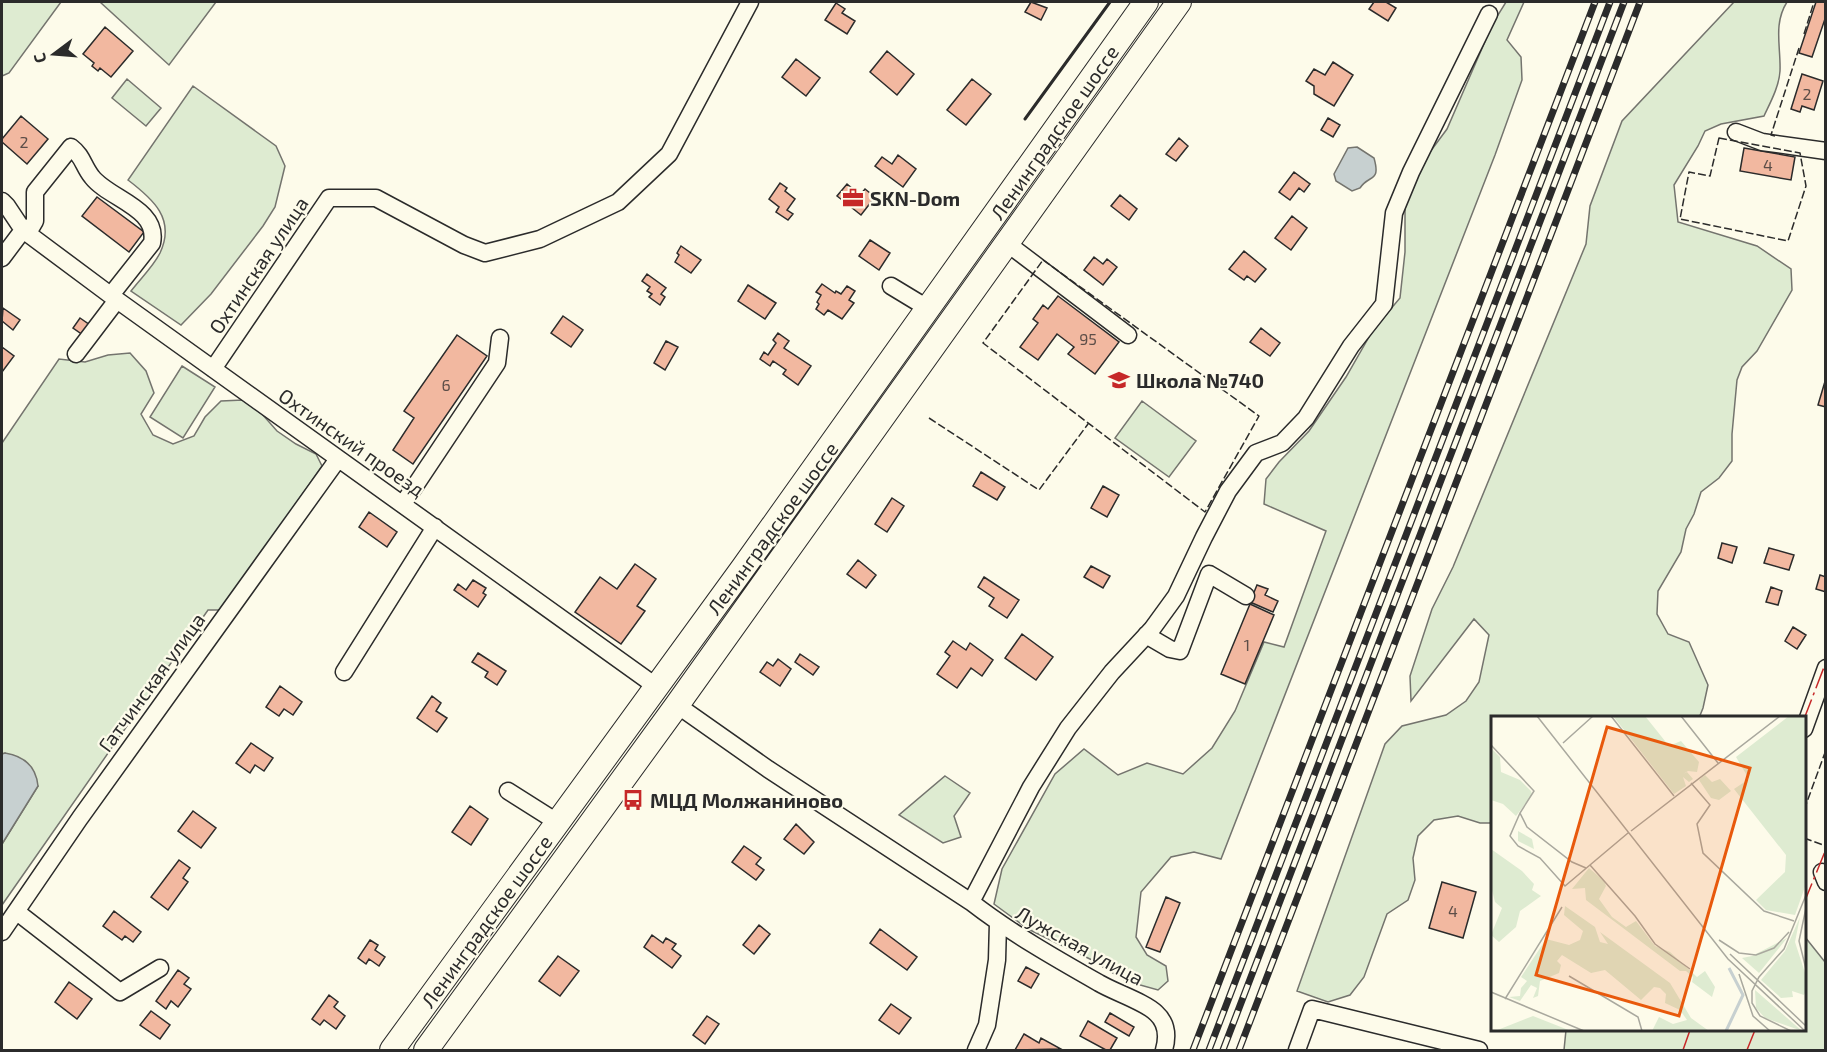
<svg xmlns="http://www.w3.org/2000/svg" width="1827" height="1052" font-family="'Exo 2',sans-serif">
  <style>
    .green { fill: #deebd1; stroke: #74746e; stroke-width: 1.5 }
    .water { fill: #c7d0d0; stroke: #74746e; stroke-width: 1.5 }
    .building { fill: #f2b8a0; stroke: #2b2b2b; stroke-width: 1.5 }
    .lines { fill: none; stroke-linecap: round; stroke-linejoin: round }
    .minor-casing { stroke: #2b2b2b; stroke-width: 19 }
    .highway-casing { stroke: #2b2b2b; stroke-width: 26 }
    .minor { stroke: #fdfbea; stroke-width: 16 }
    .highway { stroke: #fdfbea; stroke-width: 24 }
    .rail-casing { stroke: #2b2b2b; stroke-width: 7 }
    .rail { stroke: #fdfbea; stroke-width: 4.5; stroke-dasharray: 14; stroke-linecap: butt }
    .fence { stroke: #2b2b2b; stroke-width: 1.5; stroke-dasharray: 8 3; stroke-linecap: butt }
    .wall { stroke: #2b2b2b; stroke-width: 3 }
    .power { stroke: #c62828; stroke-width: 1.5; stroke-dasharray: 21 4.5 3 4.5; stroke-linecap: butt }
    .labels { text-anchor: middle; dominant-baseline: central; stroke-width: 4.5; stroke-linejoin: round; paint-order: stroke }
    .number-label { font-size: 16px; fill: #5d4e48 }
    .street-label { font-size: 20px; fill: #2b2b2b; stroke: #fdfbea }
    .poi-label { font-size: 20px; font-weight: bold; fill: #2b2b2b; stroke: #fdfbea; text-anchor: start }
    .inset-river { fill: none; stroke: #c7d0d0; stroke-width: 3 }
    .inset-road { fill: none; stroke: #a9a89e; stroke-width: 1.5 }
    .view { fill: #e8590c; fill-opacity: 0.15; stroke: #e8590c; stroke-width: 3 }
    .inset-edge { fill: none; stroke: #2b2b2b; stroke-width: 3 }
  </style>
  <rect width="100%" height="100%" fill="#fdfbea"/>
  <path class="green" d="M2 2H61L9 73 2 76Z
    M100 2H216L169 65Z
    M1506 2H1524L1507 40 1521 57 1522 80 1495 155 1221 859 1194 852 1171 857 1141 892 1136 937 1147 955 1166 966 1168 981 1158 990 1126 981 1092 960 1028 929 994 904 1002 869 1055 774 1084 749 1118 775 1147 763 1183 774 1212 748 1235 711 1264 642 1284 647 1326 531 1264 504 1266 479 1279 462 1309 431 1346 377 1373 330 1400 298 1405 252V208L1412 186 1421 164 1447 129 1493 23Z
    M1734 2H1787C1773 24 1781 47 1780 71 1779 87 1770 103 1764 116L1721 124 1705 131 1698 146 1674 185 1678 222 1757 246 1791 269 1792 290 1757 351 1742 367 1737 380 1732 434V461L1719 478 1701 492 1694 514 1686 529 1681 552 1658 591 1657 614 1668 634 1689 642 1708 685 1703 708 1699 718H1492V823H1480L1458 816 1434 820 1418 836 1413 858 1415 880 1408 900 1387 914 1364 977 1350 995 1328 1002 1297 991 1385 744 1402 726 1446 715 1466 701 1479 682 1489 635 1474 619 1411 701 1410 676 1432 609 1453 567 1586 244 1590 206 1622 121Z
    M127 79 161 108 146 126 112 98Z
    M193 86 276 146 285 166 275 207 263 226 211 294 181 325 131 291C140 279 153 267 160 253 176 219 153 199 128 180Z
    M130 353 146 371 154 393 141 414 153 435 173 444 194 436 205 417 221 401 243 400 262 414 277 431 296 444 316 454 322 466 222 610H208L2 905V844L38 786 5 753 2 754V443L59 359 85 362 108 355Z
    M182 366 215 387 183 438 150 417Z
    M1142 401 1196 441 1169 477 1115 438Z
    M945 776 970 793 954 816 961 837 943 843 899 815Z
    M1805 937 1825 962V1050H1564L1566 1030H1804Z"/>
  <path class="water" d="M1357 147 1374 158C1381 183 1369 174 1360 188L1352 191 1336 181 1334 174 1348 148Z
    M5 753C24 756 36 766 38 786L2 844V754Z"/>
  <path class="building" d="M1031 2 1047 8 1041 20 1025 12Z
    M1374 2H1386L1396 8 1388 21 1369 9Z
    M1816 2H1826V16L1812 57 1799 53Z
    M836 3 845 9 842 13 855 21 847 34 825 20Z
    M105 27 133 51 111 77 100 68 98 71 92 66 94 63 83 54Z
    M887 51 914 74 897 95 870 72Z
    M796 59 820 78 806 96 782 77Z
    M1333 62 1353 75 1334 106 1314 94V86L1306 81 1314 69 1325 75Z
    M1802 74 1823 81 1814 110 1802 106 1800 112 1791 109Z
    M972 79 991 94 966 125 947 110Z
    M21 116 48 139 27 164 2 142V139Z
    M1328 118 1340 125 1333 137 1321 130Z
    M1179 138 1188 146 1176 161 1166 154Z
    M1744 148 1795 157 1791 180 1740 171Z
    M898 155 916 169 903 187 875 166 882 157 892 164Z
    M1294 172 1310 184 1304 192 1299 188 1290 200 1279 192Z
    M780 183 787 188 785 191 795 199 787 210 793 214 788 220 776 212 779 207 769 199Z
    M847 184 860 195 865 189 875 197 861 215 837 196Z
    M1120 195 1137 209 1129 220 1111 206Z
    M97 197 144 232 129 252 82 216Z
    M1292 216 1307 228 1291 250 1275 238Z
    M870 240 890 253 879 270 859 256Z
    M681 246 701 260 691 273 675 262 679 255 677 253Z
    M1244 251 1266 269 1255 282 1247 276 1244 280 1229 269Z
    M1094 257 1103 264 1107 259 1117 267 1103 285 1084 270Z
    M647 274 666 288 661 294 665 297 660 305 649 297 652 294 647 291 650 287 642 281Z
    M822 284 835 293 836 291 841 294 847 286 855 291 849 300 854 303 842 319 828 310 824 315 816 309 819 304 817 302 821 295 816 292Z
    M748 285 776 303 765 319 738 301Z
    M1058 296 1119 342 1095 374 1068 354 1074 347 1057 334 1038 360 1020 347 1038 323 1033 319 1043 305 1048 309Z
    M3 308 20 320 13 330 2 321Z
    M563 316 583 330 571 347 551 333Z
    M80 318 90 325 83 335 73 328Z
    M1261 328 1280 343 1270 356 1250 342Z
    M778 333 789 341 784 348 811 366 798 385 783 374 786 370 773 361 770 366 760 359 764 352 768 355 776 343 773 340Z
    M457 335 487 356 413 464 393 450 414 418 404 411Z
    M666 341 678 347 665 370 654 363Z
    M2 347 14 356 2 372Z
    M1826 378V407L1818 405Z
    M981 472 1005 487 997 500 973 486Z
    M1103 486 1119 495 1107 517 1091 508Z
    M892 498 904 506 887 532 875 524Z
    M369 512 397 532 387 547 359 527Z
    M1722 543 1737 547 1732 563 1718 558Z
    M1769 548 1794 555 1789 570 1764 563Z
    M858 560 876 575 866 588 847 574Z
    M635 564 656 579 637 606 645 611 621 644 575 612 600 577 617 589Z
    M1091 566 1110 576 1103 588 1084 577Z
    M1820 575 1826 577V592L1816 589Z
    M984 577 1019 600 1007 618 989 606 994 598 978 587Z
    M473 580 486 588 483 593 486 595 478 607 454 590 458 584 466 590Z
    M1257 585 1268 589 1265 595 1278 601 1273 612 1250 602Z
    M1771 587 1782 591 1778 605 1766 602Z
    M1250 604 1274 615 1245 684 1221 674Z
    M1793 627 1806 635 1797 649 1785 641Z
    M1022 634 1053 657 1036 680 1005 658Z
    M953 641 966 650 970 643 993 660 982 676 971 668 957 688 937 674 950 656 945 652Z
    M478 653 506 671 497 685 485 677 488 672 472 662Z
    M800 654 819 667 813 675 795 662Z
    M778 659 791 669 780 686 760 672 767 662 773 666Z
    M280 686 302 702 293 715 284 709 279 716 266 707Z
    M432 696 441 703 436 711 447 718 437 732 417 718Z
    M251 743 273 758 264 771 255 765 250 773 236 763Z
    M470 806 488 819 471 845 452 832Z
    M193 811 216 828 201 848 178 831Z
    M796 824 814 842 804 854 784 839Z
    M744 846 761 858 756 864 764 870 756 880 732 862Z
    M179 860 190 868 183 878 188 882 168 910 151 897Z
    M1442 882 1476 892 1463 938 1429 928Z
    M1166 897 1180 903 1160 952 1146 947Z
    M114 911 141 932 133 942 125 936 122 940 103 926Z
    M759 925 770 934 754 954 743 945Z
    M880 929 917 957 907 970 870 943Z
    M652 935 663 943 666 938 676 944 672 949 681 956 672 968 644 947Z
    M370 940 378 945 375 950 385 957 379 966 369 959 366 964 358 958Z
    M558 956 579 971 560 996 539 981Z
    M1026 967 1039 974 1031 988 1018 981Z
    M178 970 189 978 184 984 191 989 178 1007 171 1001 166 1009 156 1001Z
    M69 982 92 999 77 1019 55 1002Z
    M329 995 338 1002 334 1007 345 1016 336 1029 324 1020 320 1025 312 1019Z
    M891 1004 911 1018 899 1034 879 1020Z
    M151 1011 170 1025 160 1039 140 1025Z
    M1110 1013 1134 1027 1129 1036 1105 1022Z
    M707 1016 719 1024 705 1044 693 1035Z
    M1088 1021 1117 1038 1110 1050H1106L1080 1036Z
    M1024 1034 1039 1043 1041 1038 1061 1049 1015 1050Z"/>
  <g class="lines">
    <defs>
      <path id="minor" d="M1736 132 1762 142 1826 151
        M2 201 7 206 23 230 117 300 657 687
        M28 233 35 221V192L71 147C83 156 83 166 92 177 109 199 159 208 152 243L111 295
        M1008 244 1128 335
        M2 258 23 230
        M891 286 929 309
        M76 354 117 300
        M213 369 329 198H376L464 245 485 253 540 239 618 202 669 154 750 2
        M403 504 497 363 500 338
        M1146 635 1170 649 1180 651 1209 574 1246 596
        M344 672 435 527
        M677 705 768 769 971 902C1011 933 1055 958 1099 983 1114 992 1145 1002 1156 1013 1167 1023 1168 1036 1164 1050
        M1804 729 1826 668
        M508 791 557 822
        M1822 872 1826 882
        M971 902 1031 787 1068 728 1112 672 1152 629 1176 596 1204 537 1228 491 1256 453 1282 443 1306 418 1351 346 1384 304 1394 213 1411 172 1489 14
        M17 912 120 992 160 968
        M2 932 80 818 338 459
        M976 1050 987 1025 997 960 998 923
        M1297 1050 1312 1009 1479 1050"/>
      <path id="highway" d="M392 1050 743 568 1146 2
        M426 1050 677 705 1179 2"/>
    </defs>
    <use href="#minor" class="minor-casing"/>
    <use href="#highway" class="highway-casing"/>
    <use href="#minor" class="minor"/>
    <use href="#highway" class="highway"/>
    <defs>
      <path id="rail" d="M1193 1050 1595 2
        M1209 1050 1610 2
        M1223 1050 1624 2
        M1239 1050 1640 2"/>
    </defs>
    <use href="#rail" class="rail-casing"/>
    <use href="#rail" class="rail"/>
    <path class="fence" d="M1804 34 1814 2
      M1775 136 1771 135 1799 48
      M1719 138 1800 153 1806 186 1788 241 1680 219 1689 172 1710 176Z
      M1043 260 1259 416 1205 512 983 343Z
      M929 418 1039 490 1088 424
      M1804 810 1826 750
      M1804 838 1826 846"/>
    <path class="wall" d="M1025 119 1110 2"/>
    <path class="power" d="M1804 719 1826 662
      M1804 903 1826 849
      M1683 1050 1690 1030
      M1747 1050 1755 1030"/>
  </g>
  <defs>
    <symbol id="office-bare" viewBox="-9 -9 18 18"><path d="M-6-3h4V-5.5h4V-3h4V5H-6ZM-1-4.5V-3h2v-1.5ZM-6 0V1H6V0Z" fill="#c62828" stroke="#fdfbea" stroke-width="2.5" paint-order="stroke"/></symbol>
    <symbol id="school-bare" viewBox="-9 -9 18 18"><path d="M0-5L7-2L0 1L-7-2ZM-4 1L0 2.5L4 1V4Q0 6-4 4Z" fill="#c62828" stroke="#fdfbea" stroke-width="2.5" paint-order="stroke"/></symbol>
    <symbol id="bus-bare" viewBox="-9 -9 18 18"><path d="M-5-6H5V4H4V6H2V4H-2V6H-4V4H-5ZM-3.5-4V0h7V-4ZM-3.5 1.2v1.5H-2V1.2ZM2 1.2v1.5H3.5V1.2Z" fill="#c62828" stroke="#fdfbea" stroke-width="2.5" paint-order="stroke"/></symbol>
  </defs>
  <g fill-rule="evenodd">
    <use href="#office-bare" x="838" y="183" width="30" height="30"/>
    <use href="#school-bare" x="1104" y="365" width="30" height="30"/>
    <use href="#bus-bare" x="618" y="785" width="30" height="30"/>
  </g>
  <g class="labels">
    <g class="number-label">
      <text x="1807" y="93">2</text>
      <text x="24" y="141">2</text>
      <text x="1768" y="164">4</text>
      <text x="1088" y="338">95</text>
      <text x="446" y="384">6</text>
      <text x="1247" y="644">1</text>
      <text x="1453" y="910">4</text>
    </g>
    <g class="street-label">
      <text transform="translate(1054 132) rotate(-55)">Ленинградское шоссе</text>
      <text transform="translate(258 265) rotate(-56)">Охтинская улица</text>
      <text transform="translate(352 442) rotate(35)">Охтинский проезд</text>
      <text transform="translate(772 528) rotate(-54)">Ленинградское шоссе</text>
      <text transform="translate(151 682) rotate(-54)">Гатчинская улица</text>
      <text transform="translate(486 921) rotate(-54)">Ленинградское шоссе</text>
      <text transform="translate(1080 945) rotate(29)">Лужская улица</text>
    </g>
    <g class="poi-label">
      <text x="870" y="198">SKN-Dom</text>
      <text x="1136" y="380">Школа №740</text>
      <text x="650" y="800">МЦД Молжаниново</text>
    </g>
  </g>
  <g transform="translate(1491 716)">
    <rect width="315" height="315" fill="#fdfbea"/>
    <path d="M122 0H154L178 30 190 25 208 46 206 56 197 55 192 58 196 56 202 63 198 66 192 61 195 70 183 78ZM298 0H315V168L304 199 275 194 265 184 294 156 295 139 243 73 258 63 245 41ZM0 32 9 41 10 56 29 64 40 75 41 79 25 100 12 88 0 84ZM214 59 221 66 229 63 240 75 228 84 220 82 208 64ZM27 115 41 123 43 133 27 125ZM0 133 31 155 43 168 41 174 50 180 29 195 25 211 8 226 0 219 11 192 4 186 0 170ZM98 152 113 165 115 170 108 183 121 201 135 211 145 205 164 230 179 236 206 261 214 255 224 271 221 281 201 266 202 261 195 255H189L95 184 94 172 81 173ZM74 190 104 211 109 226 117 228 109 216 179 267 200 302 218 315H161L168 301 182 308 196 304 189 294 174 287 175 278 169 272 163 271 150 284 114 254 100 257 71 239 66 245 70 249 68 257 49 265 47 280 42 282 46 272 40 269 29 285 18 281 29 280 30 272 36 265 30 261 55 223 78 229 89 224 92 215 73 199ZM309 201 304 226 315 260V275L313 279 301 275 302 281 290 282 270 264 294 235ZM296 222 268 257 251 242 261 240ZM264 274 311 315 274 302 265 292ZM42 300 80 315H4Z" fill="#deebd1"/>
    <path class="inset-river" d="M235 315 252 279 238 252"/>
    <path class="inset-road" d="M46 0 237 243 314 315M120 0 183 80M190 0 227 47M72 27 102 0M0 29 43 75 29 97 36 111 81 146 95 152M200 67 219 89 206 108 212 137 273 195 303 205M29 97 19 120 27 130 49 142 74 170 137 117M140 115 289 0M99 149 144 200 164 228 199 253M315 192 308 225 315 253M228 224 248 237 265 239 283 232 298 216M239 238 315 310M248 258 262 300 279 315M78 260 147 301 151 315M0 276 93 315M14 283 71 191M300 315 269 300 261 287V275L268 261 293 233 315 179"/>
    <path class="view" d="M116 11 259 52 188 300 45 259Z"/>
    <rect width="315" height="315" class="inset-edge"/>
  </g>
  <rect width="1827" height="1052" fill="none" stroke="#2b2b2b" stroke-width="6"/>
  <g transform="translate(54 54) rotate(254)" stroke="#fdfbea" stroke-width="4.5" paint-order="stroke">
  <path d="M0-4.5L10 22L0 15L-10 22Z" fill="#2b2b2b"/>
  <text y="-9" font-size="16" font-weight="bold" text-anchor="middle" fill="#2b2b2b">С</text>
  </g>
</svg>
